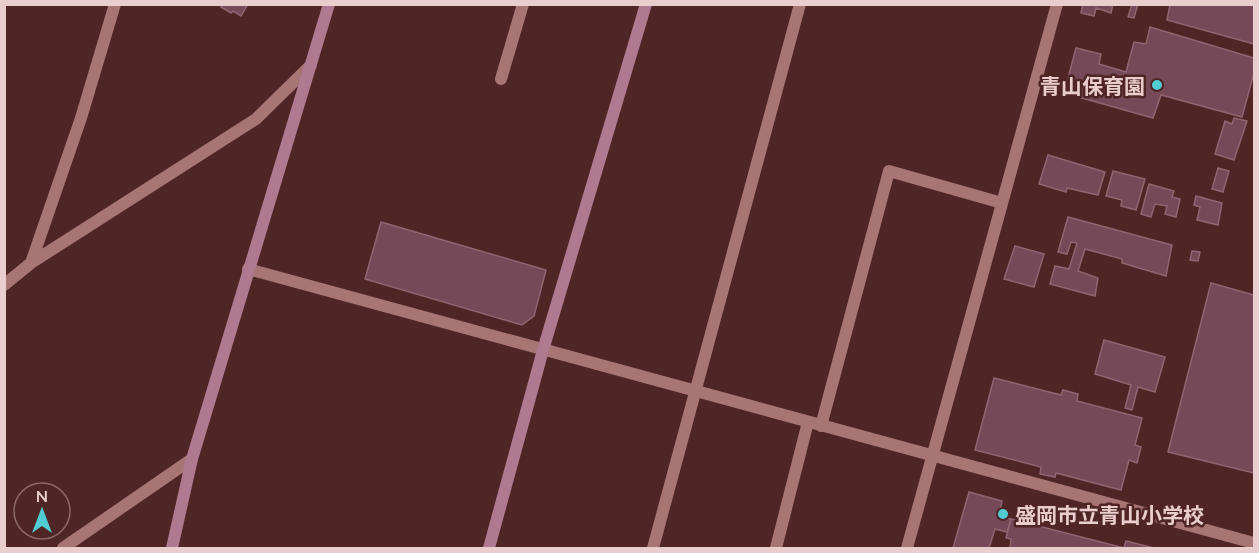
<svg xmlns="http://www.w3.org/2000/svg" width="1259" height="553" font-family="Lato,'Noto Sans JP',sans-serif">
  <style>
    .building { fill: #754957; stroke: #926472; stroke-width: 1.5 }
    .lines { fill: none; stroke-linecap: round; stroke-linejoin: round }
    .street { stroke: #a67574; stroke-width: 12 }
    .secondary { stroke: #af7990; stroke-width: 12 }
    .poi-dot { fill: #51ccd2; stroke: #4f2526; stroke-width: 2 }
    .labels { text-anchor: middle; dominant-baseline: central; stroke-width: 5; stroke-linejoin: round; paint-order: stroke }
    .poi-label { font-size: 21px; font-weight: bold; fill: #eacecd; stroke: #4f2526; text-anchor: end }
  </style>
  <rect width="100%" height="100%" fill="#4f2526"/>
  <path class="building" d="M223 4H248L241 16 233 11 231 13 221 7Z
    M1083 4H1113L1111 13 1096 8 1094 16 1081 13Z
    M1132 4H1138L1134 18 1128 17Z
    M1170 4H1254V44L1167 20Z
    M1150 27 1254 58V73L1242 117 1161 95 1153 118 1064 93 1076 48 1101 54 1099 64 1126 72 1134 42 1146 44Z
    M1234 118 1247 121 1234 160 1215 154 1225 121 1232 124Z
    M1048 155 1105 172 1098 195 1067 188 1066 192 1039 184Z
    M1218 168 1229 171 1223 192 1212 189Z
    M1113 171 1145 179 1136 210 1121 206 1122 200 1106 196Z
    M1149 184 1174 191 1172 197 1180 199 1176 217 1165 214 1167 206 1155 204 1151 217 1141 214Z
    M1196 196 1222 203 1218 225 1197 220 1200 207 1194 205Z
    M1068 217 1172 245 1166 276 1122 263V259L1085 249 1078 271 1098 278 1095 296 1050 284 1055 266 1069 269 1077 243 1071 242 1067 254 1058 252Z
    M381 222 546 270 534 316 522 325 365 279Z
    M1015 246 1044 254 1034 287 1004 279Z
    M1192 251 1200 252 1198 261 1190 260Z
    M1211 283 1254 295V473L1168 452Z
    M1104 340 1165 357 1155 392 1138 387 1132 410 1125 408 1131 385 1095 374Z
    M994 378 1061 395 1063 390 1078 394 1077 401 1142 418 1135 445 1141 447 1137 463 1129 460 1121 490 1056 473 1055 477 1040 474 1041 467 975 450Z
    M969 492 1002 501 999 516 1011 519 1007 532 995 529 989 548H953Z
    M1011 519 1124 548H1010L1011 539 1006 538Z
    M1126 541 1154 548H1124Z"/>
  <g class="lines">
    <path class="street" d="M501 79 523 4
      M31 263 81 118 115 4
      M248 269 1254 543
      M4 285 31 263 256 119 311 65
      M821 426 889 171 1002 203
      M63 548 192 459
      M653 548 800 4
      M776 548 808 422
      M907 548 1057 4"/>
    <path class="secondary" d="M172 548 192 459 329 4
      M489 548 543 350 646 4"/>
  </g>
  <g class="poi-dot">
    <circle cx="1157" cy="85" r="6"/>
    <circle cx="1003" cy="514" r="6"/>
  </g>
  <g class="labels">
    <g class="poi-label">
      <text x="1145" y="85">青山保育園</text>
      <text x="1015" y="514" text-anchor="start">盛岡市立青山小学校</text>
    </g>
  </g>
  <rect width="1259" height="553" fill="none" stroke="#eacecd" stroke-width="12"/>
  <g transform="translate(42 511)"><circle r="28" fill="#4f2526" stroke="#8d6969" stroke-width="1.5"/>
  <path d="M0-4.5L10 22L0 15L-10 22Z" fill="#51ccd2"/>
  <text y="-9" font-size="16" font-weight="bold" text-anchor="middle" fill="#eacecd">N</text>
  </g>
</svg>
